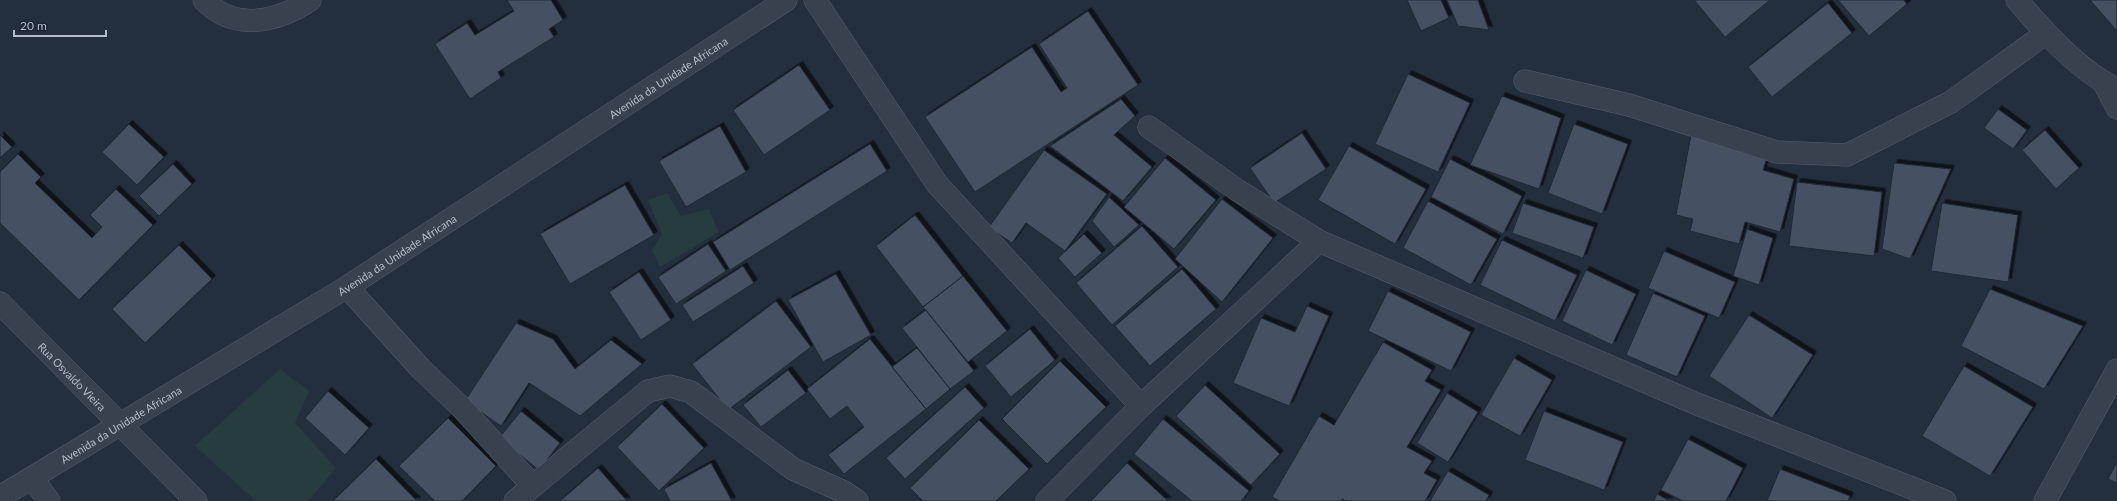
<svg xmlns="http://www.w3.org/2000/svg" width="2117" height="501" font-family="Lato,sans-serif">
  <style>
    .green { fill: #263c3f }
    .building { fill: #455162; stroke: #1f2835; filter: url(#shadow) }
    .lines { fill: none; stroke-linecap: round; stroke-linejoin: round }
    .minor-casing { stroke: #565f6c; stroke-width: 23 }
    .minor { stroke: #38414e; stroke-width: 22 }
    .labels { text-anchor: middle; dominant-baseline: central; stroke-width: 3; stroke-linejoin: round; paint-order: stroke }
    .street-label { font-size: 11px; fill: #b4bcc9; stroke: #1d2633 }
  </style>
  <defs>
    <filter id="shadow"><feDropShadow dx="3.5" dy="-3.5" stdDeviation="0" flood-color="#0009"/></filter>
  </defs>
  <rect width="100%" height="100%" fill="#242f3e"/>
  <path class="green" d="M667 193 681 216 709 209 719 232 660 267 652 250 662 234 648 200Z
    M280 369 309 391 295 423 336 468 308 501H256L195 446Z"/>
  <path class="building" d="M507 0H551L563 20 549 29 554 37 498 72 501 78 470 99 435 44 467 23 475 35 514 11Z
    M1407 0H1441L1449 18 1421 31Z
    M1447 0H1478L1489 30 1458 26Z
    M1694 0H1770L1725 37Z
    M1838 0H1904L1907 4 1869 36Z
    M2090 0H2117V31Z
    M1828 3 1852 33 1772 97 1748 67Z
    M1088 11 1138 85 975 192 925 117 1032 47 1061 92 1067 88 1039 44Z
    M799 65 830 110 764 155 733 110Z
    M1408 74 1470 103 1438 172 1375 144Z
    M1502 96 1561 118 1539 189 1470 165Z
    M1121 99 1135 116 1114 135 1152 167 1123 201 1050 146Z
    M1998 109 2027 130 2013 149 1984 128Z
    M129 124 164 157 137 185 102 152Z
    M1574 124 1628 144 1602 214 1548 193Z
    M720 126 746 172 686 207 659 161Z
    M2045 130 2079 168 2056 189 2022 150Z
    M1302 133 1326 169 1274 203 1250 168Z
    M0 135 12 147 0 158Z
    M1691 135 1767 157 1763 170 1794 179 1780 232 1745 222 1739 244 1690 231 1693 219 1676 215Z
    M870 144 887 171 730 270 713 242Z
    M1349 146 1426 189 1395 244 1318 200Z
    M1044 150 1107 194 1065 251 1026 223 1012 243 989 227Z
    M18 154 41 177 35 183 92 238 102 227 90 215 116 189 153 225 79 300 0 223V172Z
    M1165 158 1216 200 1174 249 1124 207Z
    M1450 159 1522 196 1503 234 1431 197Z
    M1894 163 1951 169 1910 259 1882 249Z
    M173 164 192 184 159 216 139 196Z
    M1797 182 1882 192 1874 256 1789 246Z
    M625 185 654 235 570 284 540 234Z
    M1109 197 1139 225 1114 247 1092 221Z
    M1222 199 1273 238 1222 302 1175 259Z
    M1428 201 1497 239 1471 285 1403 248Z
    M1523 203 1594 227 1583 258 1512 233Z
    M1942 203 2018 215 2008 282 1931 271Z
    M915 215 963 276 923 307 876 246Z
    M1142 226 1178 267 1112 325 1076 283Z
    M1747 229 1773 238 1759 285 1733 276Z
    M1084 234 1102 253 1075 277 1058 258Z
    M1502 240 1577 275 1555 321 1480 285Z
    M708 244 726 271 676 304 658 277Z
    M179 245 212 279 145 343 112 309Z
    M1664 251 1735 282 1719 318 1648 288Z
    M743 266 754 283 693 322 682 305Z
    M1182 269 1216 309 1150 366 1115 326Z
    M1586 270 1636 294 1612 345 1562 321Z
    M639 272 671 320 641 340 609 292Z
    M836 274 871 335 823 362 788 300Z
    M963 276 1007 331 968 362 923 307Z
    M1990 289 2083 326 2044 389 1961 346Z
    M1388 291 1471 332 1451 371 1368 331Z
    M1653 293 1705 316 1677 377 1626 355Z
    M776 301 811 347 728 410 692 364Z
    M1307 306 1329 316 1289 406 1233 383 1261 318 1295 332Z
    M926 310 974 371 950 389 902 328Z
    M1749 315 1813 355 1772 418 1709 376Z
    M516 323 553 339 575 369 611 340 642 364 580 416 529 383 501 426 465 401Z
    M1030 329 1055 360 1011 397 985 366Z
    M870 339 926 409 844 474 828 455 864 427 847 406 830 419 807 389Z
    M1383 342 1432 370 1425 381 1441 390 1407 447 1432 461 1424 473 1437 480 1425 501H1346L1342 499 1341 501H1280L1272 497 1319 416 1334 425Z
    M917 348 950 389 926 409 892 367Z
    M1514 358 1552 380 1520 436 1481 415Z
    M1060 361 1106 407 1047 464 1002 419Z
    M1964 366 2033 407 1990 476 1922 436Z
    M788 370 806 393 761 427 743 405Z
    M1205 385 1280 454 1251 485 1176 416Z
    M965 387 984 408 905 479 886 458Z
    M328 391 369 428 345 455 305 418Z
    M1447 393 1478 412 1448 462 1417 443Z
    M662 404 704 448 659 491 617 447Z
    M521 411 560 443 539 470 499 438Z
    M1544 411 1623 442 1604 490 1525 460Z
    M448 418 496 466 462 501H435L399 466Z
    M1163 419 1249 491 1241 501H1192L1134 454Z
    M979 420 1029 469 996 501H923L910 488Z
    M1688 439 1743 468 1726 501H1683L1661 490Z
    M376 459 417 501H333Z
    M2117 462V483L2108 479Z
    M711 463 732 501H670L664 489Z
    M1127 463 1168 501H1091Z
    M598 468 627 501H560Z
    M1780 469 1850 496 1848 501H1767Z
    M1448 471 1489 495 1486 501H1430Z
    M1657 494 1670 501H1654Z"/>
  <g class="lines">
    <defs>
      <g id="minor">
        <path d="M204 0C234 32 278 22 310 0"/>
        <path d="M815 0 937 184 1141 406"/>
        <path d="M2017 0C2042 30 2081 73 2117 89"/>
        <path d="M1525 81 1629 105 1777 152 1847 155 1951 102 2045 34"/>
        <path d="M2104 83 2117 108"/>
        <path d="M1149 127 1237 190 1319 241 1697 404 1945 501"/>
        <path d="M347 287 421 369 461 407 532 485"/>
        <path id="s1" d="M0 303 196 501"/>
        <path d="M32 478 49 501"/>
        <path id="s2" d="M0 497 347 287 786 0"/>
        <path d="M515 501 648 391 670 386 691 392 793 469 844 492 857 501"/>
        <path d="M1047 501 1141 406 1319 241"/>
        <path d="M2045 501 2117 370"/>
      </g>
    </defs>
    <use href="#minor" class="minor-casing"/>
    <use href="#minor" class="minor"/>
  </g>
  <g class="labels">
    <g class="street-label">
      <text stroke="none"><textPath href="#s2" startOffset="789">Avenida da Unidade Africana</textPath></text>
      <text stroke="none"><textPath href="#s2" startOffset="465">Avenida da Unidade Africana</textPath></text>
      <text stroke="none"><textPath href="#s1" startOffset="103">Rua Osvaldo Vieira</textPath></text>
      <text stroke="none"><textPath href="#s2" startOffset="141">Avenida da Unidade Africana</textPath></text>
    </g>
  </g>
  <path d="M14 30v6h92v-6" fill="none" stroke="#b4bcc9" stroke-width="2"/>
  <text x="20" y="30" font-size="12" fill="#b4bcc9" stroke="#1d2633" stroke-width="3" paint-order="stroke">20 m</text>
</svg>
